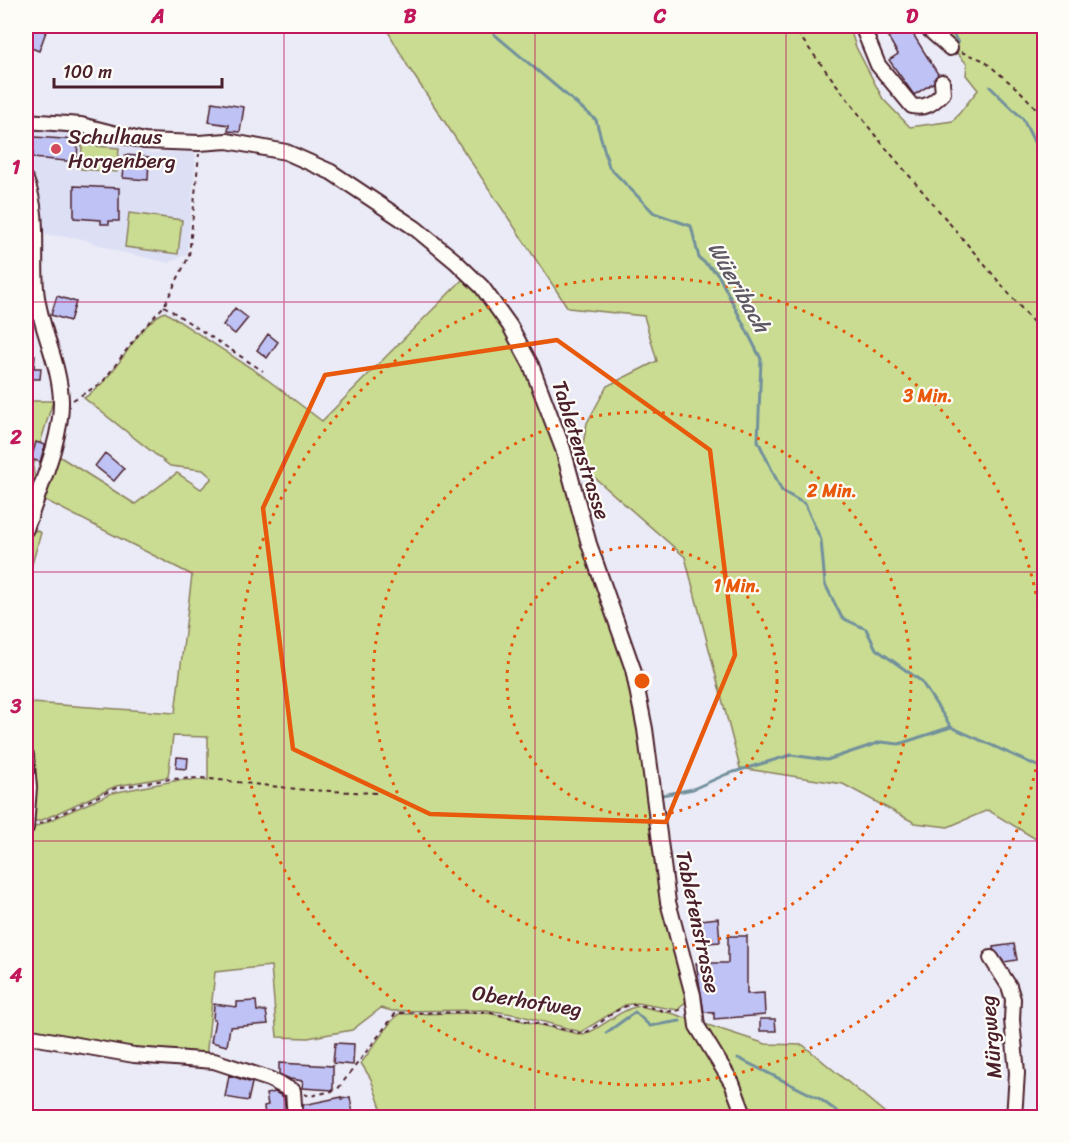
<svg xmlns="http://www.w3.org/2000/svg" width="1070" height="1143" font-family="Sriracha,sans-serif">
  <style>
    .built { fill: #dddff5 }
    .green { fill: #c9dc91; stroke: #8a7e5e; stroke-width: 1.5 }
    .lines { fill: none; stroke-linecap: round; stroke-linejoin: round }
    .stream { stroke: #72909c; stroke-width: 3 }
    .building { fill: #bfc2f4; stroke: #4a1f2b; stroke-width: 1.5 }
    .minor-casing { stroke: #4a1f2b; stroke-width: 18 }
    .path { stroke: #4a1f2b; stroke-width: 2; stroke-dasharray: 4.5 4.5; stroke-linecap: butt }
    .minor { stroke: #fdfcf7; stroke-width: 14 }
    .marked { fill: none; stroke: #e8590c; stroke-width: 4.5; stroke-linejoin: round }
    .grid { fill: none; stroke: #c2185b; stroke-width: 1.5; stroke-opacity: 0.55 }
    .ring { fill: none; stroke: #e8590c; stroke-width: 3; stroke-dasharray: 3 6 }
    .poi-dot { fill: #d1495b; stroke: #fdfcf7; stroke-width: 2 }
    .labels { text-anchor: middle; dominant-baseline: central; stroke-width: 4.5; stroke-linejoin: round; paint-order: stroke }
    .poi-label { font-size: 21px; fill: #4a1f2b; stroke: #fdfcf7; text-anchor: start }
    .street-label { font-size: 21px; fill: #4a1f2b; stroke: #fdfcf7 }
    .water-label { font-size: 22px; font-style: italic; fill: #5e5764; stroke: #fdfcf7 }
    .centre { fill: #e8590c; stroke: #fdfcf7; stroke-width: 3 }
    .ring-label { font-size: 18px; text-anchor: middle; font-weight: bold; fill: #e8590c; stroke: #fdfcf7; stroke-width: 4.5; stroke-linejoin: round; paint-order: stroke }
    .neatline { fill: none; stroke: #c2185b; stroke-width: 2 }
    .grid-label { font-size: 20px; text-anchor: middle; font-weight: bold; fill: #c2185b }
  </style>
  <rect width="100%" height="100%" fill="#eaebf6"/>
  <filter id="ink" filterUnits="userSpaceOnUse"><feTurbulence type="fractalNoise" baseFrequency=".0167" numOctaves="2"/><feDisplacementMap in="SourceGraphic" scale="12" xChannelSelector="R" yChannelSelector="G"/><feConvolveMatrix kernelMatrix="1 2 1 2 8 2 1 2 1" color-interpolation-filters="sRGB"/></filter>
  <g filter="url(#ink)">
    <path class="built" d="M26 126 89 133 151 153 192 151 196 155 187 254 169 263 117 251 79 238 41 234 39 197 26 166Z"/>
    <path class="green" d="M385 26H849L856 47 883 99 910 127 953 121 978 90 966 75 967 64 932 26H1044V844L988 810 948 827 915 823 843 784 740 768 685 557 579 464 587 423 607 386 657 361 644 316 568 308 409 68Z
      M82 145 119 148 117 172 81 169Z
      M26 188 31 221 30 311 26 312Z
      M129 213 182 220 178 254 125 247Z
      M467 275 481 291 533 376 629 670 689 998 678 1010 637 1003 625 1005 581 1032 518 1015 487 1010 392 1011 381 1008 352 1030 308 1038 277 1037 271 966 215 972 206 1058 26 1034V836L28 830 112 793 179 780H208V737L173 736 168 777 116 786 40 821H35L31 816 32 788 26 737V686L32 703 175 713 192 575 39 497 54 453 135 504 177 473 201 489 212 478 203 470 170 466 84 398C118 378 137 323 165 312L260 374 322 421Z
      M26 401H53L33 467 36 487 26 520Z
      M29 527 41 533 26 585V537Z
      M639 1006 674 1014 766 1044 803 1045 890 1117H384L371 1079 361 1063C369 1054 391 1018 399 1014L488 1013 583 1035C603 1028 618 1010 639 1006Z"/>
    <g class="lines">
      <path class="stream" d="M491 26 494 34 596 120 609 167 654 213 691 226 699 258 718 274 761 359 758 441 782 491 805 504 821 540 825 584 842 618 866 629 876 649 921 681 951 727 1044 769
        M949 26 958 43
        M990 87 1023 119 1039 152 1044 157
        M662 795 693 789 727 774 791 755 827 760 881 742 899 744 951 727
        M606 1033 635 1012 650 1026 680 1021
        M738 1058 820 1099 846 1118"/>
    </g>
    <path class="building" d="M26 26H48L39 51 26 46Z
      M905 26H908L938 74 933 83 914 95 889 60 898 54 888 37Z
      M212 102 244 107 240 132 228 131 229 125 209 122Z
      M34 137 78 140 77 162 33 158Z
      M125 155 149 157 148 180 123 178Z
      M74 186 119 188V221H109V224H101V220L74 218Z
      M57 296 76 302 70 321 51 315Z
      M235 308 248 318 235 334 223 325Z
      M268 334 278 342 267 358 257 350Z
      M26 355H35L34 368H41L40 379H26Z
      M36 442 45 445 40 462 31 459Z
      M105 453 124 469 114 481 95 466Z
      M177 757 188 758 187 769 176 768Z
      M718 918 720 942 707 943 706 938H703L701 920Z
      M728 936H747V994L764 993 765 1015 714 1019V1013L704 1012 696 963H728Z
      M1014 944 1017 960 1004 962 993 949V947Z
      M256 1001 257 1011H266L268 1024 230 1027 227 1046 211 1042 215 1020H213L214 1004 237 1007V1002Z
      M760 1019H775L776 1031H760Z
      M335 1043 354 1044 353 1065 333 1063Z
      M279 1063 333 1066V1090L302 1088 303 1081 290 1079 279 1074Z
      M229 1075 252 1083 248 1101 225 1097Z
      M275 1092 284 1097 286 1115 265 1117 264 1106 268 1105 266 1094Z
      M342 1097V1099L350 1097 353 1114 347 1115V1118H304L303 1105Z"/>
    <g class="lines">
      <defs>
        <path id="minor" d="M862 26 878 65 912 106C926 109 933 103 943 93L942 82
          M925 26 950 48
          M26 121 81 125 144 141 199 143 227 141 286 152 331 172 415 228 455 261 482 287 510 326 531 365 563 449 589 544 633 669 645 729 668 902 693 995 697 1026 732 1083 745 1118
          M26 180C40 214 33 252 36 289 39 327 60 362 61 401 62 440 38 491 26 529
          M26 755 29 787 26 828
          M991 958 1009 986 1013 999 1012 1020 1017 1073 1014 1118
          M26 1036 134 1055 214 1061 269 1079 293 1091 295 1118"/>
      </defs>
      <use href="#minor" class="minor-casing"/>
      <path class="path" d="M792 26 874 134 1044 335
        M961 52 983 60 1021 92 1044 117
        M164 306 263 371
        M73 400 102 383 140 332 164 306 189 256 199 154
        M39 824 116 788 170 779 201 778 306 790 377 793
        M304 1094 310 1096 337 1090 396 1013 487 1012 583 1034C598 1027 611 1011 627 1006 645 1001 666 1017 682 1009"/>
      <use href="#minor" class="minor"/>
    </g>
  </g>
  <path class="marked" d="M557 340 710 450 735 655 666 822 430 814 293 749 263 508 325 375Z"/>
  <path class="grid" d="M284 26V1118M535 26V1118M786 26V1118M26 302H1044M26 572H1044M26 841H1044"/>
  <g class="ring">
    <circle cx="642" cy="681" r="135"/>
    <circle cx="642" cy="681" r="269"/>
    <path d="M1044 716A404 404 0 1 1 1044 646"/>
  </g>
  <circle class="poi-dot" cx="56" cy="149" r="6"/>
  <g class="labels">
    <g class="poi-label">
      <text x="68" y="137">Schulhaus<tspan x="68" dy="24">Horgenberg</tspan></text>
    </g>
    <g class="street-label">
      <text transform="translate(581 450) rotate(72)">Tabletenstrasse</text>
      <text transform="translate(698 922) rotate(78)">Tabletenstrasse</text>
      <text transform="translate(527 1001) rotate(9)">Oberhofweg</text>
      <text transform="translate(991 1037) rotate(-95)">Mürgweg</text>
    </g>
    <g class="water-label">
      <text transform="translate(739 287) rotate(60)">Wüeribach</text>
    </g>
  </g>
  <circle cx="642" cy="681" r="9" class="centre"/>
  <g class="ring-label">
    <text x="928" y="402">3 Min.</text>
    <text x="832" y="497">2 Min.</text>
    <text x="737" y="592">1 Min.</text>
  </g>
  <rect width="1070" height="1143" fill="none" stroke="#fdfcf7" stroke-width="66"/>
  <path d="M54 78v9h168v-9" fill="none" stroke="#4a1f2b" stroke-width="3"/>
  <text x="63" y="78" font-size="18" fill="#4a1f2b" stroke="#fdfcf7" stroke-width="4.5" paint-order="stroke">100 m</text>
  <rect x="33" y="33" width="1004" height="1077" class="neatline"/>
  <g class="grid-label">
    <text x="158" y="23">A</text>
    <text x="410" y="23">B</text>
    <text x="660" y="23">C</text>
    <text x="912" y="23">D</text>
    <text x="16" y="174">1</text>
    <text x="16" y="444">2</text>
    <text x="16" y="713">3</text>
    <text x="16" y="982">4</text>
  </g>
</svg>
